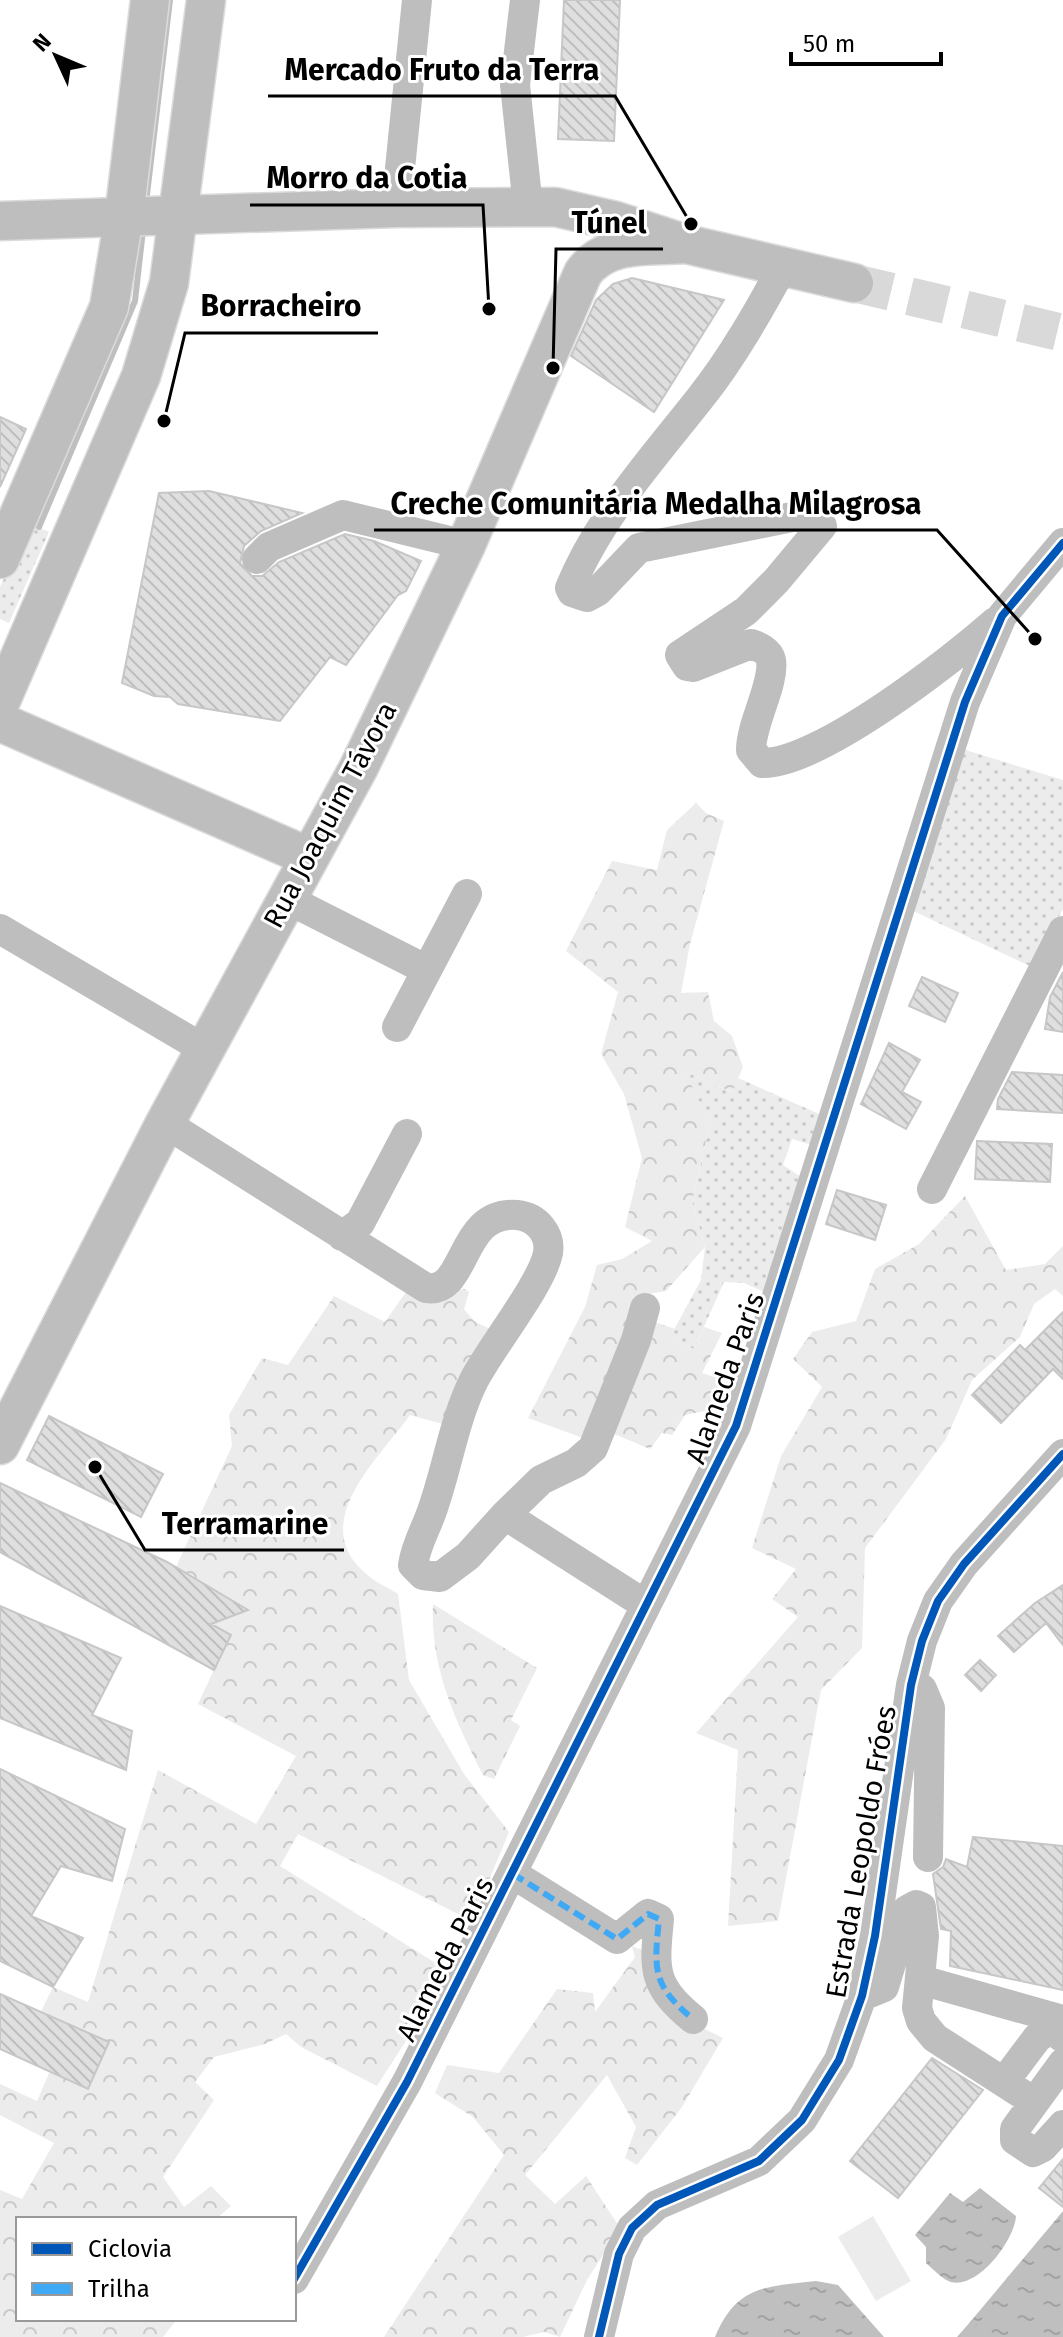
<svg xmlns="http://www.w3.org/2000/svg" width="1063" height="2337" font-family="'Fira Sans',sans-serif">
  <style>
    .green { fill: url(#green-dots) }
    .forest { fill: url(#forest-crowns) }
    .pitch { fill: #ececec }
    .water { fill: url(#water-ripples) }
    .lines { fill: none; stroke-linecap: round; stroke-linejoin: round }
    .stream { stroke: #bfbfbf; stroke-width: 6 }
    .building { fill: url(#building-back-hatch); stroke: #c7c7c7; stroke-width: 2 }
    .major-tunnel { stroke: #d9d9d9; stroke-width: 38; stroke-dasharray: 38 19; stroke-linecap: butt }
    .major-casing { stroke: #dbdbdb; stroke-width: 41 }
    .path { stroke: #b9b9b9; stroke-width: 4; stroke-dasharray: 2 4; stroke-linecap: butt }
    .minor { stroke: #bebebe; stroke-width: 30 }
    .major { stroke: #bebebe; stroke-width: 38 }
    .quiet { stroke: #3fa9f5; stroke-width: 6; stroke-dasharray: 12 6; stroke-linecap: butt }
    .cycleway-casing { stroke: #fff; stroke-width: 13 }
    .cycleway { stroke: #0057b8; stroke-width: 8 }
    .labels { text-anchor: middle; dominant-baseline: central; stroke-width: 6; stroke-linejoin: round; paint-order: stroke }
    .street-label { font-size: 28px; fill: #000; stroke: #fff }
    .leader { fill: none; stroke: #000; stroke-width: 3 }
    .callout-dot { fill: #000; stroke: #fff; stroke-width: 3 }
    .callout-label { font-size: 30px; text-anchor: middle; font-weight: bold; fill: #000; stroke: #fff; stroke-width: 6; stroke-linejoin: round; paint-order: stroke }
  </style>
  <defs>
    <pattern id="green-dots" width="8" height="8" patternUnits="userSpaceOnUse" patternTransform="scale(2)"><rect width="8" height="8" fill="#ececec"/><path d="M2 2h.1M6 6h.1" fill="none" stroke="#c9c9c9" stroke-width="1.8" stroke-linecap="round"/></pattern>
    <pattern id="forest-crowns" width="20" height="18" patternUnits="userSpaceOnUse" patternTransform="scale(2)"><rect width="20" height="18" fill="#ececec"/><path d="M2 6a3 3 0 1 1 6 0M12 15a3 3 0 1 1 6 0" fill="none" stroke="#c9c9c9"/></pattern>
    <pattern id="water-ripples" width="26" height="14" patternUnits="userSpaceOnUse" patternTransform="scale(2)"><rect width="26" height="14" fill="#bfbfbf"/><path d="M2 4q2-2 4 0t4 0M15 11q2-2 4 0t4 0" fill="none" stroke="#a2a2a2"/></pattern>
    <pattern id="building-back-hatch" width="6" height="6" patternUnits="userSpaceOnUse" patternTransform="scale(2)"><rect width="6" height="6" fill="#dfdfdf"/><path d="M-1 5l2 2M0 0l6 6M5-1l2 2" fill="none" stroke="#bebebe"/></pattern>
  </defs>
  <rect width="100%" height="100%" fill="#fff"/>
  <path class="green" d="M29 523 49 532 9 623 0 619V587Z
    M959 748 1063 780V909L1032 967 911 910Z
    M684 1071 731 1092 738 1078 826 1117 815 1146 792 1139 783 1165 804 1179 767 1293 744 1283 724 1282 694 1349 669 1339 701 1280 705 1247 692 1202 710 1123Z"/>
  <path class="forest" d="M696 803 706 813 724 821 690 944 681 993 708 992 714 1021 732 1036 743 1067 732 1092 685 1072 710 1123 692 1202 705 1247 666 1291 647 1294 583 1438 528 1418 585 1307 597 1265 622 1259 652 1241 625 1227 642 1158 624 1094 601 1054 618 992 566 951 612 861 657 870 667 830Z
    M965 1196 1006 1270 1045 1264 1063 1246V1296L1055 1289 1034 1304 1020 1337 972 1380 946 1439 865 1548 862 1648 821 1690 778 1921 728 1926 738 1750 696 1733 798 1617 772 1599 796 1569 752 1548 781 1456 822 1387 793 1359 812 1332 856 1321 875 1269 919 1244Z
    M415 1279 442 1292 465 1289 469 1292 464 1309 474 1321 498 1333 446 1425 410 1415C381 1456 309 1520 362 1570 371 1580 387 1587 398 1594L409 1680 464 1774 509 1832 472 1921 298 1834 280 1866 450 1972 377 2086 301 2047 286 2034 265 2044 214 2057 195 2082 214 2100 163 2177 184 2207 211 2186 231 2206 216 2219H18V2319H177L163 2337H0V2190L22 2199 54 2143 0 2115V2084L37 2101 59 2050 30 2034 53 1987 88 2002 158 1770 256 1824 296 1756 198 1704 230 1635 211 1624 175 1569 232 1446 229 1415 262 1358 288 1365 334 1296 385 1322Z
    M649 1320 675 1329 670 1339 694 1349 704 1327 722 1333 702 1373 734 1383 733 1389 718 1388 710 1410 685 1415 672 1435 662 1433 650 1449 607 1431Z
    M433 1604 537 1668 511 1720 520 1726 494 1779 483 1775C455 1720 430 1667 433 1604Z
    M632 1946 650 1953 682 2018 723 2038 682 2107 637 2165 625 2158 636 2127 607 2075 525 2175 555 2204 586 2176 620 2228 587 2280 560 2337 544 2332 523 2337H384L504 2155 473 2117 435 2093 447 2065 499 2073 557 1989 593 1993 595 2012 635 1957Z"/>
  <path class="pitch" d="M873 2216 911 2281 876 2301 838 2237Z"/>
  <path class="water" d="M980 2188 1016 2216C1015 2239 979 2289 951 2282 943 2280 933 2269 926 2263V2247L915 2235 950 2193 963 2202Z
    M1063 2211V2337H957L971 2321Z
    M816 2281 838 2285 884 2337H715C737 2285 765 2287 816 2281Z"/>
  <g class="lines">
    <path class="stream" d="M146 203 170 0
      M39 527 135 301 143 230"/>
  </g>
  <path class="building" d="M564 0H620L614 141 558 139Z
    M632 278 724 300 654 412 571 356 596 300 613 284Z
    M0 417 26 429 0 487Z
    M209 491 302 513 261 531 244 546 240 563 252 576H262L279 562 345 534 374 541 421 561 406 591 398 595 346 665 330 657 280 721 178 704 170 697 154 696 122 683 159 493Z
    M1063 972V1032L1045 1029 1050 997Z
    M922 977 958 993 945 1022 909 1006Z
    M889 1043 920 1060 902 1092 921 1102 906 1129 861 1104Z
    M1012 1072 1063 1075V1113L997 1109 998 1099Z
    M977 1141 1052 1144 1050 1182 975 1179Z
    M837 1190 886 1205 875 1240 826 1224Z
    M1063 1312V1379L1053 1369 1001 1423 972 1395 1020 1345 1025 1350Z
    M49 1416 163 1474 141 1517 27 1460Z
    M0 1483 167 1562 248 1610 211 1624 231 1635 214 1670 0 1552Z
    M1063 1585V1645L1046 1623 1014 1652 998 1636 1035 1603Z
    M0 1606 121 1658 92 1715 132 1731 126 1770 0 1718Z
    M980 1660 996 1675 981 1691 965 1675Z
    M0 1769 125 1829 112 1881 61 1866 31 1916 83 1938 53 1987 0 1961Z
    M973 1837 1063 1846V1990L950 1966 951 1931 941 1929 933 1874 943 1867 946 1859 967 1867Z
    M0 1994 109 2042 88 2089 0 2049Z
    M932 2058 983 2090 898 2198 850 2161Z
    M1063 2159V2207L1039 2188Z"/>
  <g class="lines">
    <path class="major-tunnel" d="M854 283 1063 333"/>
    <defs>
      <path id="major" d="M0 221 396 208 555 207 616 221 686 244 854 283
        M0 559 109 307 124 217 150 0
        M0 703 141 376 169 283 206 0
        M0 722 309 857
        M0 1445 165 1123 359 767 466 545 583 273C607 240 649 247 686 244"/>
    </defs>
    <use href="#major" class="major-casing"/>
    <path class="path" d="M971 2321 980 2329
      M959 2336 960 2337"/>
    <path class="minor" d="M525 0 515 85 528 207
      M396 208 417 0
      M782 268C758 312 732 358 701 397 654 457 599 517 570 588L572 592 587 597 598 591 639 548 792 517H817L822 526 776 581 746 611 680 655 687 666 693 667 751 644C758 646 769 651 771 660 775 683 751 723 751 750L762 763C817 765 951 661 995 622
      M257 559 269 547 343 515 466 545
      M287 899 427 970
      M0 929 204 1049
      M397 1027 467 894
      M165 1123 426 1288C468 1295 458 1210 517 1215 537 1217 551 1234 548 1253 542 1284 491 1347 474 1380 454 1420 448 1465 433 1508 427 1527 416 1544 413 1565L423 1575 440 1577 468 1556 505 1515 646 1605
      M932 1189 1063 931
      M342 1236 360 1223 407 1134
      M505 1515 541 1480 576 1463 593 1448 636 1340 645 1308
      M911 1685 922 1689 930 1708 928 1857
      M513 1874 617 1939 648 1914 659 1919C654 1970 652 1985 693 2019
      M921 1980 1063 2020
      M862 1996 884 1987 907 1910 916 1905 921 1907 924 1936 917 2008 921 2021 935 2038 1033 2101
      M1063 2063 1015 2129V2140L1033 2152 1043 2147 1063 2125
      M1004 2082 1037 2038 1047 2031H1054L1063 2038
      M294 2279 407 2082 736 1426 965 702 1002 616 1063 543
      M599 2337 619 2254 632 2228 657 2205 759 2161 802 2120 839 2060 862 1996 875 1936 911 1685 922 1641 938 1601 964 1564 1063 1454"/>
    <use href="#major" class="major"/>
    <path class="quiet" d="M513 1874 617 1939 648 1914 659 1919C654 1970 652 1985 693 2019"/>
    <defs>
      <path id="cycleway" d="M294 2279 407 2082 736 1426 965 702 1002 616 1063 543
        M599 2337 619 2254 632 2228 657 2205 759 2161 802 2120 839 2060 862 1996 875 1936 911 1685 922 1641 938 1601 964 1564 1063 1454"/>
    </defs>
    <use href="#cycleway" class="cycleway-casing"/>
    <use href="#cycleway" class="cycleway"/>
  </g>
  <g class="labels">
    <g class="street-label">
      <text transform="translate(330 815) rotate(-62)">Rua Joaquim Távora</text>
      <text transform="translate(725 1378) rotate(-70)">Alameda Paris</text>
      <text transform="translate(861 1852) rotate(-80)">Estrada Leopoldo Fróes</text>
      <text transform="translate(445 1959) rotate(-63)">Alameda Paris</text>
    </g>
  </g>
  <path class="leader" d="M691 224L615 96H268M489 309L483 205H250M553 368L556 249H663M164 421L185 333H378M1035 639L937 530H374M95 1467L145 1550H344"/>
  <g class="callout-dot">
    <circle cx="691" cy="224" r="8"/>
    <circle cx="489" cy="309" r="8"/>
    <circle cx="553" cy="368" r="8"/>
    <circle cx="164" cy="421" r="8"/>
    <circle cx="1035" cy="639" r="8"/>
    <circle cx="95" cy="1467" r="8"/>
  </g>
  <g class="callout-label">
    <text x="442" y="80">Mercado Fruto da Terra</text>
    <text x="367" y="188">Morro da Cotia</text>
    <text x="609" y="233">Túnel</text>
    <text x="281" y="316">Borracheiro</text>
    <text x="656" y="514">Creche Comunitária Medalha Milagrosa</text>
    <text x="245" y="1534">Terramarine</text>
  </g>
  <rect x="16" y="2217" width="280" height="104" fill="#ffffff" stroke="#999999" stroke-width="2"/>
  <rect x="32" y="2243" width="40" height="12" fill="#0057b8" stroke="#999999" stroke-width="2"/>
  <text x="88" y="2257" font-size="24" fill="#000000">Ciclovia</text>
  <rect x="32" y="2283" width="40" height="12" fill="#3fa9f5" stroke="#999999" stroke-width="2"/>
  <text x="88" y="2297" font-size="24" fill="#000000">Trilha</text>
  <g transform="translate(56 56) rotate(314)" stroke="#ffffff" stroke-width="6" paint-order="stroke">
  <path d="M0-6L14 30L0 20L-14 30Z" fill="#000000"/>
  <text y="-12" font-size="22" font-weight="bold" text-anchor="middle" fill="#000000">N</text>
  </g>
  <path d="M791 52v12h150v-12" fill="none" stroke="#000000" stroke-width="4"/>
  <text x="803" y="52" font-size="24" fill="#000000" stroke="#ffffff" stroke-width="6" paint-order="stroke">50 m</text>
</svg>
